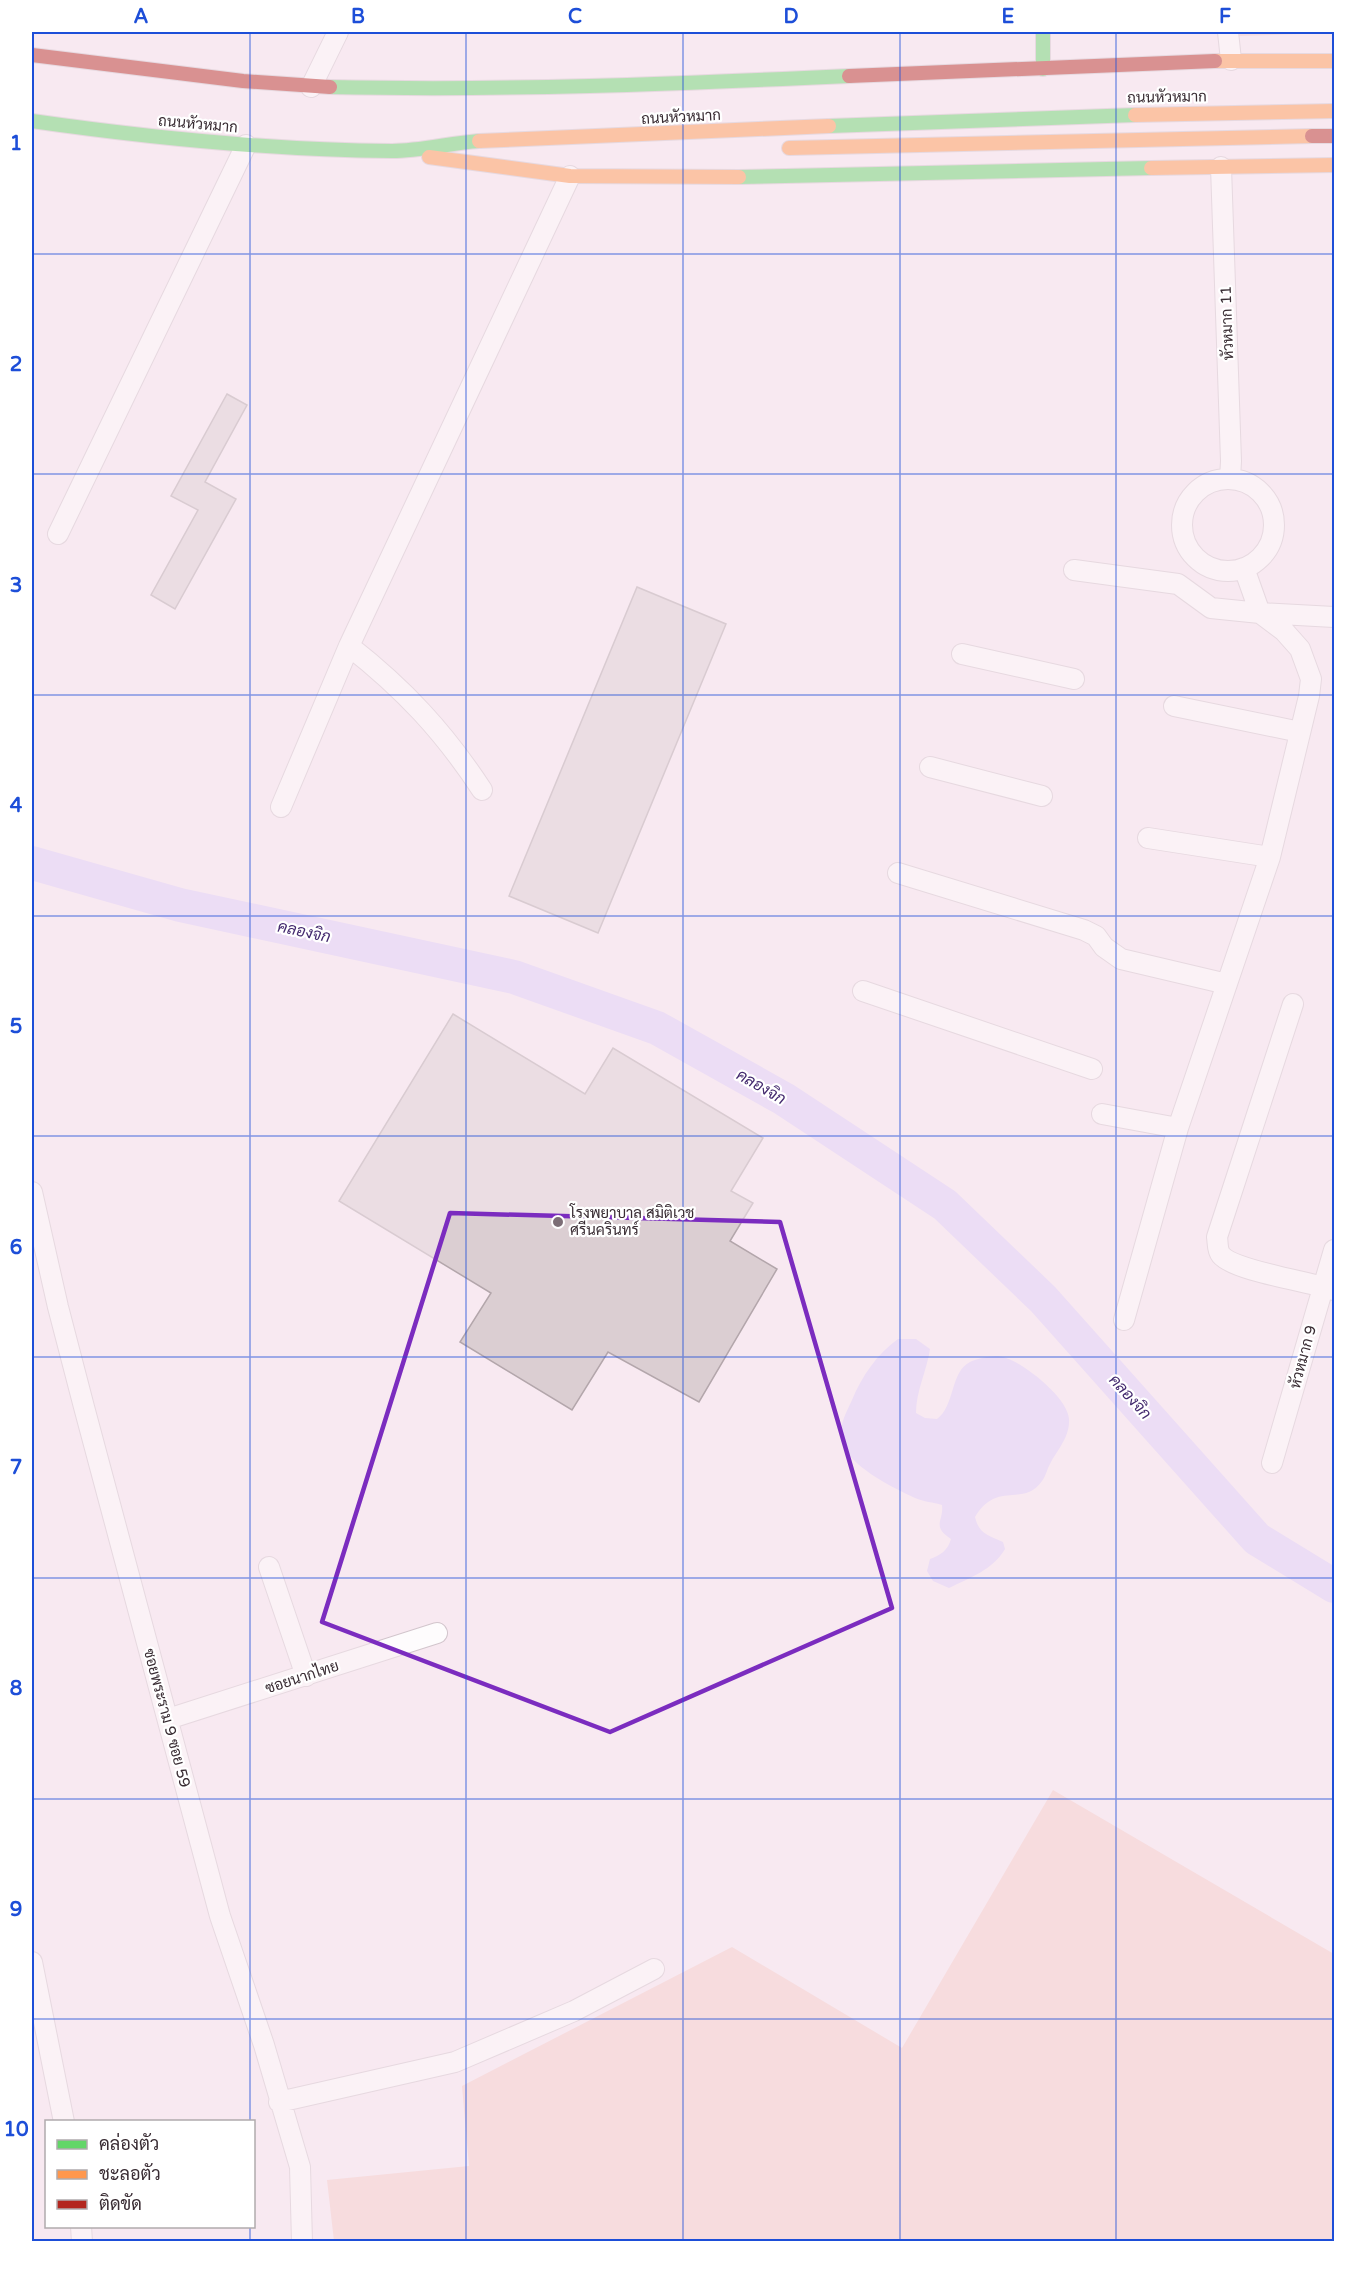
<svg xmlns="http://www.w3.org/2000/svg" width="1366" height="2273" font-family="'Varela Round',Sarabun,sans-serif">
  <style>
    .green { fill: #f6ccc8 }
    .water { fill: #decefa }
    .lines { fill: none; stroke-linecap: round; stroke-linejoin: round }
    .river { stroke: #decefa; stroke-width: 34 }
    .building { fill: #dbced2; stroke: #b3a6ab; stroke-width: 1.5 }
    .street-casing { stroke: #d2c5cc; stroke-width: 22 }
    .fast-casing { stroke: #d2c5cc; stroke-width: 16 }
    .slow-casing { stroke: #d2c5cc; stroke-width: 16 }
    .jam-casing { stroke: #d2c5cc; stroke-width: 16 }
    .street { stroke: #fefcfd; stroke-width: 20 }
    .fast { stroke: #63d668; stroke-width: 14 }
    .slow { stroke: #ff974d; stroke-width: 14 }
    .jam { stroke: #b3261e; stroke-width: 14 }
    .marked { fill: none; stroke: #7b2cbf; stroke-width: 4.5; stroke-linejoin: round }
    .grid { fill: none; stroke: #1d4ed8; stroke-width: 1.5; stroke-opacity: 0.55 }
    .poi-dot { fill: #7c6e76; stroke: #fff; stroke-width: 2 }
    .labels { text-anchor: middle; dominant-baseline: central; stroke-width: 4.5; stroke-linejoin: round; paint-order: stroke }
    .street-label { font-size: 15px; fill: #392c33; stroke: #fff }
    .poi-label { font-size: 15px; fill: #392c33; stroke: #fff; text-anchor: start }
    .water-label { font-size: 16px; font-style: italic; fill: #43296e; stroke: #fff }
    .neatline { fill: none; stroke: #1d4ed8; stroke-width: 2 }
    .grid-label { font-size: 20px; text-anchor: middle; font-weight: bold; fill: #1d4ed8 }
  </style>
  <rect width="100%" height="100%" fill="#f8e9f1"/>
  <path class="green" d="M1238 32H1334V33L1238 36Z
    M1053 1790 1334 1954V2241H334L327 2180 469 2166 462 2086 732 1947 902 2048Z"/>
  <path class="water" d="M898 1339H916L930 1349C927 1370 916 1391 916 1413L925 1418 937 1419C955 1406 950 1372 970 1362 980 1358 996 1354 1006 1358 1025 1364 1068 1398 1069 1419 1070 1437 1058 1449 1050 1464 1047 1469 1046 1476 1042 1481 1023 1508 997 1480 975 1517 979 1534 988 1535 1003 1542L1005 1549C993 1570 969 1578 949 1588L933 1581 927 1571 930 1559C941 1555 948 1550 951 1539 931 1526 944 1521 942 1505 933 1502 924 1502 915 1498 892 1487 848 1466 841 1440 838 1427 847 1411 852 1400 862 1376 877 1354 898 1339Z"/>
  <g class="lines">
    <path class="river" d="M32 863 180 905 514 977 657 1028 784 1099 945 1205 1043 1299 1257 1539 1334 1586"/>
  </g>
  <path class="building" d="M227 394 247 405 205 482 236 499 175 609 151 595 198 510 171 496Z
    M637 587 726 624 598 933 509 896Z
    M453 1014 585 1094 613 1048 763 1138 731 1191 753 1203 730 1241 777 1269 699 1402 608 1352 572 1410 460 1342 491 1293 339 1201Z"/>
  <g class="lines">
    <defs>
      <path id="street" d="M1228 32 1231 60
        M311 87 338 32
        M1221 167 1231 461 1230 479
        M1182 525a46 46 0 1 1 92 0a46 46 0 1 1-92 0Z
        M58 534 246 145
        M1244 568 1260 613 1334 617
        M1074 570 1178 584 1211 608 1260 613 1284 631 1300 649 1311 679 1309 696 1270 857 1178 1128 1124 1320
        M349 646C404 689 444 732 482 790
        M962 654 1074 679
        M1174 706 1300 732
        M930 767 1042 796
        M281 807 349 646 570 176
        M1148 838 1270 857
        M898 873 1084 930 1096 936 1104 947 1121 959 1227 984
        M863 991 1092 1069
        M1293 1004 1217 1237C1218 1243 1217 1250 1221 1255 1234 1271 1311 1282 1334 1290
        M1102 1114 1178 1128
        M32 1192 58 1307 84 1407 220 1916 264 2045 300 2167 302 2242
        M1272 1463 1334 1250
        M269 1567 306 1676
        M168 1719 437 1633
        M32 1962 64 2122
        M279 2102 455 2062 574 2011 654 1969
        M81 2226 82 2242"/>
      <path id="fast" d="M1043 32V69
        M330 87C503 91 676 84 849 76
        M32 121C151 138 272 150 392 151 421 151 450 143 479 141
        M829 126 1135 115
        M739 177 1151 168"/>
      <path id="slow" d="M1215 61H1334
        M1135 115 1334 111
        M479 141 829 126
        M789 148 1312 136
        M429 157 570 176 739 177
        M1151 168 1334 165"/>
      <path id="jam" d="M32 55 243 81 330 87
        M849 76 1215 61
        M1312 136H1334"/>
    </defs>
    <use href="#street" class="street-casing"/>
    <use href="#fast" class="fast-casing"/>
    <use href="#slow" class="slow-casing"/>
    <use href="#jam" class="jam-casing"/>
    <use href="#street" class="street"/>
    <use href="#fast" class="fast"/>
    <use href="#slow" class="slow"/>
    <use href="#jam" class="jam"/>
  </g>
  <path d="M0 0H1366V2273H0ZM450 1213 780 1222 892 1608 610 1732 322 1622Z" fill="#f8e9f1" fill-opacity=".55" fill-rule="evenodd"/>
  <path class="marked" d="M450 1213 780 1222 892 1608 610 1732 322 1622Z"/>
  <path class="grid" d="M250 32V2122M466 32V2242M683 32V2242M900 32V2242M1116 32V2242M32 254H1334M32 474H1334M32 695H1334M32 916H1334M32 1136H1334M32 1357H1334M32 1578H1334M32 1799H1334M32 2019H1334M250 2226V2242"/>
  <circle class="poi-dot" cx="558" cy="1222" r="6"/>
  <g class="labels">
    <g class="street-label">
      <text transform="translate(1167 97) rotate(-1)">ถนนหัวหมาก</text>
      <text transform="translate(681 117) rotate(-3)">ถนนหัวหมาก</text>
      <text transform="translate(198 124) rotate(5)">ถนนหัวหมาก</text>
      <text transform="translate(1227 323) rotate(-92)">หัวหมาก 11</text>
      <text transform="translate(1303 1357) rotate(-75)">หัวหมาก 9</text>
      <text transform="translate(302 1677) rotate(-18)">ซอยนากไทย</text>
      <text transform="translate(167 1718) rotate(75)">ซอยพระราม 9 ซอย 59</text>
    </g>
    <g class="poi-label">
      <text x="570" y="1213">โรงพยาบาล สมิติเวช<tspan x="570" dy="17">ศรีนครินทร์</tspan></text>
    </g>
    <g class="water-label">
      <text transform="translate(304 932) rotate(12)">คลองจิก</text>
      <text transform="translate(761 1087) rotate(30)">คลองจิก</text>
      <text transform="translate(1130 1397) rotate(48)">คลองจิก</text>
    </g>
  </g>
  <rect width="1366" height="2273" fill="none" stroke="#ffffff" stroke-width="66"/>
  <rect x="45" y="2120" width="210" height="108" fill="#ffffff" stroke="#b0abad" stroke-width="1.5"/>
  <rect x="57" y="2140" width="30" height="9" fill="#63d668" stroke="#b0abad" stroke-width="1.5"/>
  <text x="99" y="2150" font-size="18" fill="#392c33">คล่องตัว</text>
  <rect x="57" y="2170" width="30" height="9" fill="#ff974d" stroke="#b0abad" stroke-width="1.5"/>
  <text x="99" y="2180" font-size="18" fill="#392c33">ชะลอตัว</text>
  <rect x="57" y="2200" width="30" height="9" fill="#b3261e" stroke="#b0abad" stroke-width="1.5"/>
  <text x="99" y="2210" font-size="18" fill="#392c33">ติดขัด</text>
  <rect x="33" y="33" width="1300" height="2207" class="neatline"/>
  <g class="grid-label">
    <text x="141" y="23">A</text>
    <text x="358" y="23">B</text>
    <text x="575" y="23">C</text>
    <text x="791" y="23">D</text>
    <text x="1008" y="23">E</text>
    <text x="1225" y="23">F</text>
    <text x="16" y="150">1</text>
    <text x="16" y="371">2</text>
    <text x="16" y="592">3</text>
    <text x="16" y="812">4</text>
    <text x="16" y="1033">5</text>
    <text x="16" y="1254">6</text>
    <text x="16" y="1474">7</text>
    <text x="16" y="1695">8</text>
    <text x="16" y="1916">9</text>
    <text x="16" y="2136">10</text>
  </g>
</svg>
